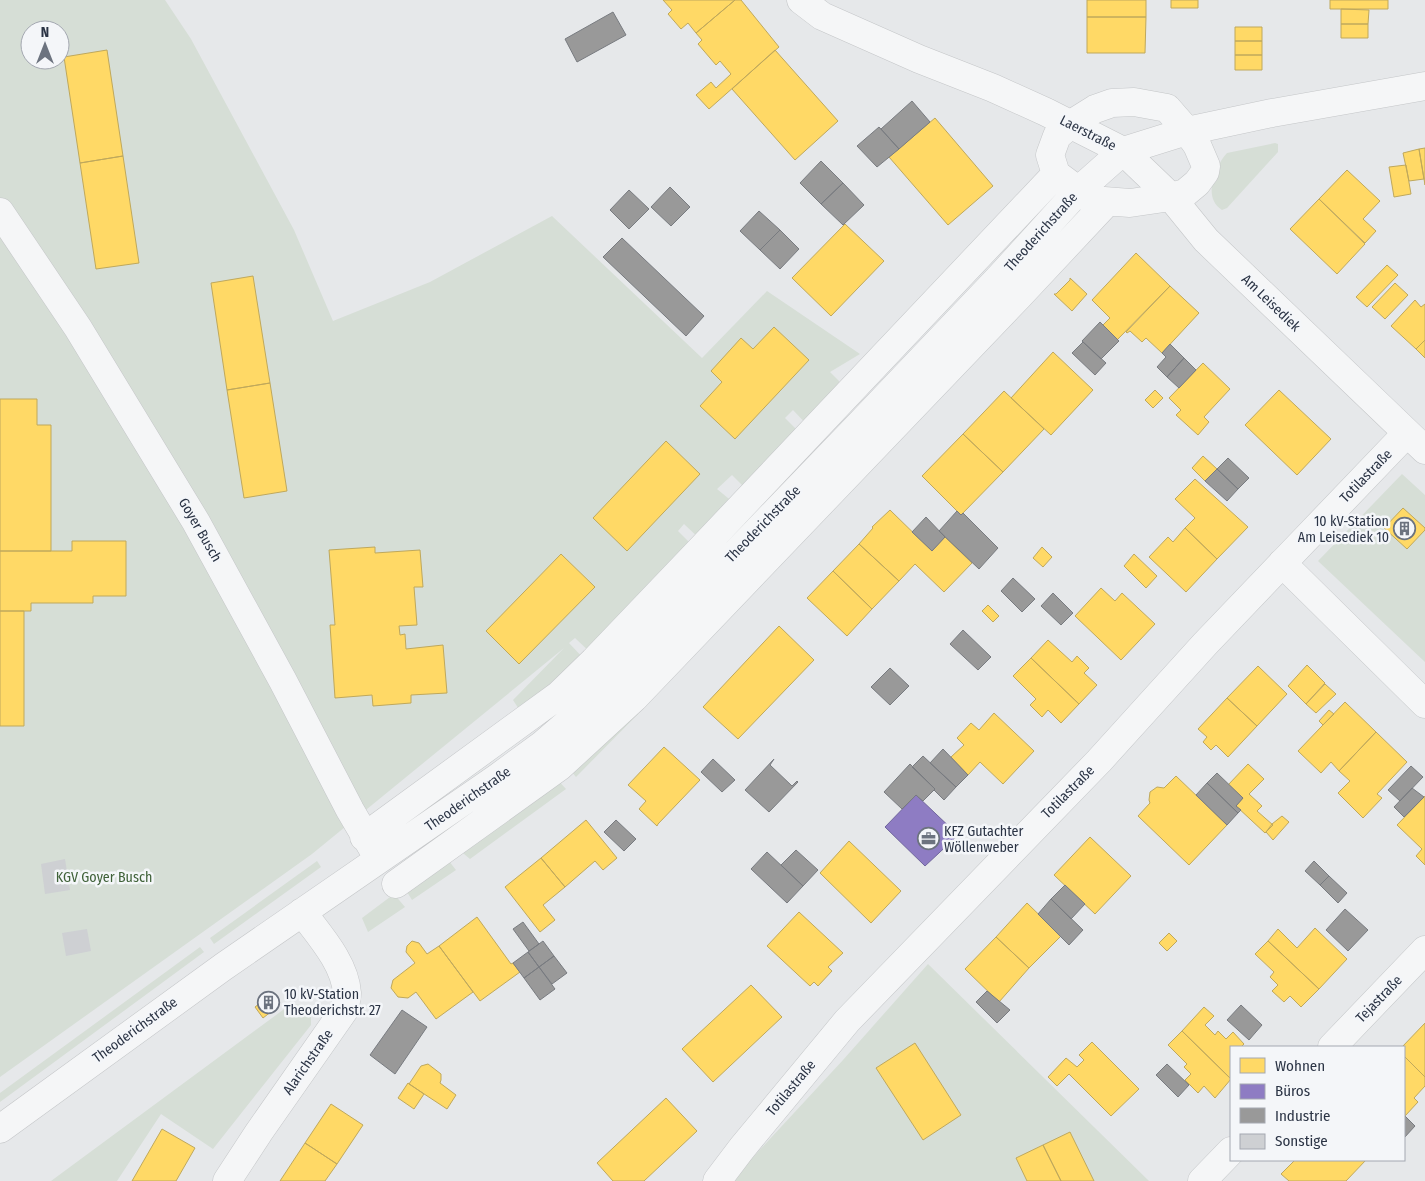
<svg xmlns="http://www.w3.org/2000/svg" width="1425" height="1181" font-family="'Fira Sans Condensed',sans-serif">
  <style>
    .green { fill: #d6ded6; fill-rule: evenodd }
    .homes { fill: #ffd966; stroke: #bfa85c }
    .offices { fill: #8e7cc3; stroke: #70669d }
    .industry { fill: #999; stroke: #787b80 }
    .building { fill: #ced0d3 }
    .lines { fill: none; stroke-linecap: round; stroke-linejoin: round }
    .street-casing { stroke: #c4c6c8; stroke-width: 29 }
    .street { stroke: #f5f6f7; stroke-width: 28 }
    .labels { text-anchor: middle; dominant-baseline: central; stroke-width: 5; stroke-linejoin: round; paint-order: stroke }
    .street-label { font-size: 14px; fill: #2b3445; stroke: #f4f6f9 }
    .poi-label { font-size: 14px; fill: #2b3445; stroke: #f4f6f9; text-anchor: start }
    .park-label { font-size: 14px; fill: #3f6138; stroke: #f4f6f9 }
  </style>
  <rect width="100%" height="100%" fill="#e6e8ea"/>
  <path class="green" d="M0 0H165L191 39 294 230 333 321 430 282 552 216 702 358 767 291 860 354 830 372 839 381 842 393 810 428 793 410 785 418 802 435 745 488 732 475 717 489 734 503 702 541 684 524 678 531 695 548 593 655 575 638 569 643 586 661 524 717 513 700 564 648 312 854 0 1077ZM30 30H60V60H30Z
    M1275 143 1278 144V152L1227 208 1222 210C1202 198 1215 166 1227 153Z
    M1402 474 1425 495V662L1318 561Z
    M631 708 638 714 576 777 567 766Z
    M554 776 566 789 470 859 457 848Z
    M445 856 456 870 412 900 404 887Z
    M317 861 321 867 214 944 210 938Z
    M394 894 405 907 368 932 362 918Z
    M200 947 204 952 0 1102V1093Z
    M928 964 1149 1181H731L843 1060Z
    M291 1004 302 1005 311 1014V1025L213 1149 161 1114 117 1181H51Z"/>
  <path class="homes" d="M663 0H735L696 33 688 23 681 29 668 14 672 10Z
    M735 0H741L779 47 709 109 696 95 711 82 716 88 731 74 720 61 716 65 698 44 702 40 696 33Z
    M1087 0H1146V17H1087Z
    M1171 0H1198V8H1171Z
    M1330 0H1388V9H1330Z
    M1341 9 1369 10 1368 24H1341Z
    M1087 17H1146L1145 53H1087Z
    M1341 24H1368V38H1341Z
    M1235 27H1262V41H1235Z
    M1235 41H1262V55H1235Z
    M107 50 123 156 80 163 64 57Z
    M775 50 838 121 795 160 732 89Z
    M1235 55H1262V70H1235Z
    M935 118 993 186 948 225 889 157Z
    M1425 148V185L1419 149Z
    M1419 149 1424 179 1409 181 1403 153Z
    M123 156 139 263 96 269 80 163Z
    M1406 165 1411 194 1394 197 1389 167Z
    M1347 170 1380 201 1363 219 1376 231 1365 243 1319 199Z
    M1319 199 1365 244 1337 274 1290 229Z
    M845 224 884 261 831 316 792 278Z
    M1136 253 1170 286 1117 340 1102 326 1110 318 1092 300Z
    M1387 265 1398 275 1367 307 1356 297Z
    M253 276 270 383 227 390 211 283Z
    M1070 278 1087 294 1072 311 1054 294H1056L1070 280Z
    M1395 283 1408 295 1385 319 1372 307Z
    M1170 286 1199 313 1162 353 1146 338 1142 342 1130 331 1127 333 1126 332Z
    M1415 300 1421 307 1425 304V340L1416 349 1391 326Z
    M774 327 809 360 735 439 700 406 722 382 711 371 741 338 753 349Z
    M1425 340V358L1416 349Z
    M1053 352 1093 390 1051 435 1011 398Z
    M1203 363 1230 389 1204 417 1209 422 1198 435 1176 415 1181 410 1169 398Z
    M270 383 287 491 244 498 227 390Z
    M1155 390 1163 398 1153 408 1145 400Z
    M1279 390 1331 439 1297 475 1245 425Z
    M1004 391 1044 429 1003 472 963 434Z
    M0 399H37V425H51V551H0Z
    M963 434 1003 472 961 515 922 476Z
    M666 441 700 474 627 551 593 518Z
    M1203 456 1217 469 1205 481 1192 468Z
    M1195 479 1248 527 1217 559 1185 528 1195 518 1175 499Z
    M1403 508 1425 528V530L1407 549 1384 528Z
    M890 510 932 551 945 537 972 563 944 592 915 564 899 581 859 544 873 528 872 527Z
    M1185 528 1217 559 1186 592 1149 557 1168 537 1173 542Z
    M72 541H126V596H93V603H31V611H0V551H72Z
    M859 544 899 581 872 609 833 571Z
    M375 547V553L420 550 423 587H414L417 625 399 626 400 635 405 634 406 649 443 645 447 693 411 695V703L373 706 372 695 335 698 330 625H335L329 550Z
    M1042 547 1052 557 1043 567 1033 558Z
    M561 554 595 587 519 664 486 631Z
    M1134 554 1157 576 1146 588 1124 566Z
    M833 571 872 609 847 636 807 598Z
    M1101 588 1115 601 1122 593 1155 624 1121 660 1075 616Z
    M988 605 999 616 993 622 982 611Z
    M0 611H24V726H0Z
    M779 626 814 660 738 739 703 707Z
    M1048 640 1072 662 1077 656 1089 668 1084 673 1097 685 1079 704 1031 658Z
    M1031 658 1079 704 1061 723 1048 710 1042 717 1030 705 1036 699 1013 676Z
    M1307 665 1325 683 1306 704 1288 686Z
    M1258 666 1287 694 1257 726 1227 698Z
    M1325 684 1336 694 1316 713 1306 704Z
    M1227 698 1257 726 1228 757 1216 745 1211 750 1203 742 1207 737 1198 729Z
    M1345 702 1376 732 1339 771 1331 762 1321 773 1298 751Z
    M1329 710 1334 714 1323 725 1319 721Z
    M994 713 1034 751 1003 784 980 762 968 775 951 757 964 745 957 738 971 723 979 730Z
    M1376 732 1407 762 1377 794 1382 798 1363 818 1338 793 1350 781 1339 771Z
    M664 747 700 780 658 824 657 826 639 809 646 801 628 785Z
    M1248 764 1264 779 1249 794 1262 806 1257 811 1273 825 1265 833 1236 806 1243 798 1228 785Z
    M1176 776 1227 825 1189 865 1138 816 1150 803 1149 800 1150 792 1157 787 1164 788Z
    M1425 796V865L1416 856 1422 849 1397 825Z
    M1282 816 1289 822 1273 840 1266 832 1272 824Z
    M586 820 617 858 603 870 595 861 565 887 541 858Z
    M1090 837 1131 876 1095 914 1054 875Z
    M849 841 901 891 871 923 820 873Z
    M541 858 565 887 543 905 555 920 540 932 505 887Z
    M1027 903 1061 936 1029 968 996 937Z
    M799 912 843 953 828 967 832 971 818 986 814 982 810 986 767 946Z
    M477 917 511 964 513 963 520 972 480 1001 439 946Z
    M1315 928 1347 959 1319 989 1268 941 1278 929 1297 948Z
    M1169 933 1177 941 1167 951 1159 943Z
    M996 937 1029 968 999 1002 965 969Z
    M412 941 419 943 427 954 439 946 473 992 436 1019 416 992 408 998 398 997 391 988 393 980 415 963 406 952 407 946Z
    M1268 941 1319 989 1301 1007 1290 996 1284 1002 1272 991 1278 985 1270 977 1274 972 1255 954Z
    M751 985 782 1017 713 1082 682 1049Z
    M269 996 277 1007 263 1018 255 1007Z
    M1204 1007 1214 1016 1205 1025 1215 1035 1218 1031 1226 1039 1233 1032 1244 1044 1241 1047H1231V1079L1182 1031Z
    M1425 1023V1077L1404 1056V1047H1402Z
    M1182 1031 1231 1079 1215 1098 1204 1086 1198 1093 1185 1080 1191 1074 1184 1067 1187 1064 1168 1045Z
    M1092 1042 1139 1089 1111 1116 1069 1074 1057 1086 1048 1077 1066 1058 1077 1067 1084 1060 1079 1055Z
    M915 1043 961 1115 923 1140 876 1068Z
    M1404 1056 1425 1077V1086L1414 1098 1418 1102 1405 1116Z
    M428 1064 441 1074V1080L440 1083 456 1095 447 1109 409 1084 421 1066Z
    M408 1083 424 1094 414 1109 398 1098Z
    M666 1098 697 1131 644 1181H613L597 1163Z
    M331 1104 363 1125 337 1164 305 1143Z
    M162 1129 195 1148 176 1181H132Z
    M1070 1132 1094 1181H1061L1043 1145Z
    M305 1143 337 1164 325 1181H280Z
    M1043 1145 1061 1181H1027L1016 1158Z
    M1295 1160H1366L1346 1181H1289L1281 1174Z"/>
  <path class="offices" d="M916 795 956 833 954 836V839L925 866 885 827Z"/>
  <path class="industry" d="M613 12 626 35 577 62 565 39Z
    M912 101 930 122 899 149 881 129Z
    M879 127 899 149 877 167 857 146Z
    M821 161 843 183 821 204 800 183Z
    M843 183 864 205 843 225 821 204Z
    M670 187 690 207 671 226 651 207Z
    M629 190 649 209 629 229 610 210Z
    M759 211 780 230 760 250 740 231Z
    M780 230 799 249 780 269 760 250Z
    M622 238 704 316 686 336 603 257Z
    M1100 322 1119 341 1101 359 1082 341Z
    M1083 342 1106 363 1095 375 1072 353Z
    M1170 344 1184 358 1167 377 1157 367 1166 357 1162 353Z
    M1184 358 1196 370 1179 388 1167 377Z
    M1228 458 1249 478 1238 489 1217 469Z
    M1217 469 1238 489 1227 501 1205 481Z
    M957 511 961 515 963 513 998 548 979 569 939 531Z
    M926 517 945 537 932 551 912 532Z
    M1013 578 1035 599 1022 612 1001 591Z
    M1053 593 1073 613 1061 625 1041 606Z
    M963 630 991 657 978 670 950 644Z
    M890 668 909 686 890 705 871 687Z
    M943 749 968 775 956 787 930 763Z
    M923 756 956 787 944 800 934 790 935 789 912 767Z
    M713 759 735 780 722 792 701 772Z
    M774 759 770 765 792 786 797 781 798 782 769 812 745 790Z
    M910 764 935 789 923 801 916 795 902 809 884 792Z
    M1411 766 1423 777 1400 801 1388 790Z
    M1217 773 1243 798 1236 806 1241 810 1238 813 1207 783Z
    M1207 783 1238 813 1227 825 1196 795Z
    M1412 788 1424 797 1404 817 1394 807Z
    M616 820 636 839 624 851 604 832Z
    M796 850 818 870 803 886 781 865Z
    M767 852 803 886 787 903 751 869Z
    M1314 861 1329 876 1320 885 1305 871Z
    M1329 876 1347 893 1338 903 1320 885Z
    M1065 885 1085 904 1071 919 1051 899Z
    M1051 899 1083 930 1069 945 1038 914Z
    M1345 909 1368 930 1348 951 1326 930Z
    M523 922 539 944 529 951 513 929Z
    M543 941 554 956 539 967 528 952Z
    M528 952 539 967 524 978 513 963Z
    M554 956 567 973 552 984 539 967Z
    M539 967 555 989 540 1000 524 978Z
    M987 991 1010 1010 997 1023 976 1002Z
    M1241 1005 1262 1025 1249 1040 1227 1020Z
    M402 1010 427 1027 395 1074 370 1055Z
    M1167 1064 1189 1085 1178 1097 1156 1075Z
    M1404 1115 1415 1126 1404 1138Z"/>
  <path class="building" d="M65 859 70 890 45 894 41 864Z
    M87 929 91 951 66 956 62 933Z"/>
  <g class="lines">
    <defs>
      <path id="street" d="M801 0 822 16 919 59 993 88 1046 112 1123 151 1171 197 1206 240 1425 450
        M1134 102 1167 108 1187 131 1197 145 1206 166 1205 172 1197 183 1185 193 1171 197 1130 203 1091 200 1056 174 1050 155 1057 136 1071 124 1095 109 1112 103Z
        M0 212 78 328 196 522 283 681 350 810 374 851
        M1282 563 1425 704
        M364 837 559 695 594 661 702 548 1056 174
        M396 884 559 767 634 698 1018 297 1107 202
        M1332 1047 1425 950
        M0 1129 223 967 497 778 542 745 578 714 631 662 861 423 999 278 1078 191 1123 151 1187 131 1272 113 1425 86
        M227 1181 259 1132 345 1009C345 1004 347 998 347 993 345 963 319 935 302 912
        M717 1181 742 1148 847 1021 1099 761 1205 644 1407 433
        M1202 1181 1231 1151"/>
    </defs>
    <use href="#street" class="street-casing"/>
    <use href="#street" class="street"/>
  </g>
  <defs>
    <symbol id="building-ring" viewBox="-11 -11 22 22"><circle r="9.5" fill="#f4f6f9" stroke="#6c737f" stroke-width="1.5"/><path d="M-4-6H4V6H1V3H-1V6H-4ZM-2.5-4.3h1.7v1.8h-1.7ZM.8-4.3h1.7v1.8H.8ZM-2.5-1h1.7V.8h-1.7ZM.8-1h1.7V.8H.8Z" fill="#6c737f"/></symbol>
    <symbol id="office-ring" viewBox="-11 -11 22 22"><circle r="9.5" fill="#f4f6f9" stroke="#6c737f" stroke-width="1.5"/><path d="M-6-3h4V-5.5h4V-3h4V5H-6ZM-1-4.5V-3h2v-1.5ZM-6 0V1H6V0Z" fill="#6c737f"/></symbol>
  </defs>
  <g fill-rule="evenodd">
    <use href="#building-ring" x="1392" y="516" width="25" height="25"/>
    <use href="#office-ring" x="916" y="826" width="25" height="25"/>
    <use href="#building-ring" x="256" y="990" width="25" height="25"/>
  </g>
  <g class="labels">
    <g class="street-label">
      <text transform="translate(1088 133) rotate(27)">Laerstraße</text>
      <text transform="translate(1041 232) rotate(-48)">Theoderichstraße</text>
      <text transform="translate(1271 303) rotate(44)">Am Leisediek</text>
      <text transform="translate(1366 476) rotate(-46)">Totilastraße</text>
      <text transform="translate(763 524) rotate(-46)">Theoderichstraße</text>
      <text transform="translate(200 530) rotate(60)">Goyer Busch</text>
      <text transform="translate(1068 792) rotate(-45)">Totilastraße</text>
      <text transform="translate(468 799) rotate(-35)">Theoderichstraße</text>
      <text transform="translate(1379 999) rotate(-46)">Tejastraße</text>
      <text transform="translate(135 1030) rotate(-36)">Theoderichstraße</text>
      <text transform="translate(308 1062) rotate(-55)">Alarichstraße</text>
      <text transform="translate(791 1088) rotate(-50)">Totilastraße</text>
    </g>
    <g class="poi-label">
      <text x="1389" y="521" text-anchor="end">10 kV-Station<tspan x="1389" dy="16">Am Leisediek 10</tspan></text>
      <text x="944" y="831">KFZ Gutachter<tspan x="944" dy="16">Wöllenweber</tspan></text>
      <text x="284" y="994">10 kV-Station<tspan x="284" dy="16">Theoderichstr. 27</tspan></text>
    </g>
    <g class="park-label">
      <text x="104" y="877">KGV Goyer Busch</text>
    </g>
  </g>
  <rect x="1230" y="1046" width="175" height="115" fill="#f4f6f9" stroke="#a4a8b1"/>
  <rect x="1240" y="1058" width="25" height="15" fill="#ffd966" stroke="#a4a8b1"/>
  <text x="1275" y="1071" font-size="15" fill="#2b3445">Wohnen</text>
  <rect x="1240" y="1084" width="25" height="15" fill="#8e7cc3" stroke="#a4a8b1"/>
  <text x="1275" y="1096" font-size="15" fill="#2b3445">Büros</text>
  <rect x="1240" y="1108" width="25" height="15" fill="#999999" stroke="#a4a8b1"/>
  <text x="1275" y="1121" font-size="15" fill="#2b3445">Industrie</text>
  <rect x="1240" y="1134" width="25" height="15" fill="#ced0d3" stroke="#a4a8b1"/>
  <text x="1275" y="1146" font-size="15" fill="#2b3445">Sonstige</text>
  <g transform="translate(45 45)"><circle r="24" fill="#f4f6f9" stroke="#a4a8b1"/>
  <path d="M0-4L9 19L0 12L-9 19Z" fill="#6c737f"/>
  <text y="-8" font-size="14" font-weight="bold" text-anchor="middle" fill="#2b3445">N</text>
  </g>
</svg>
